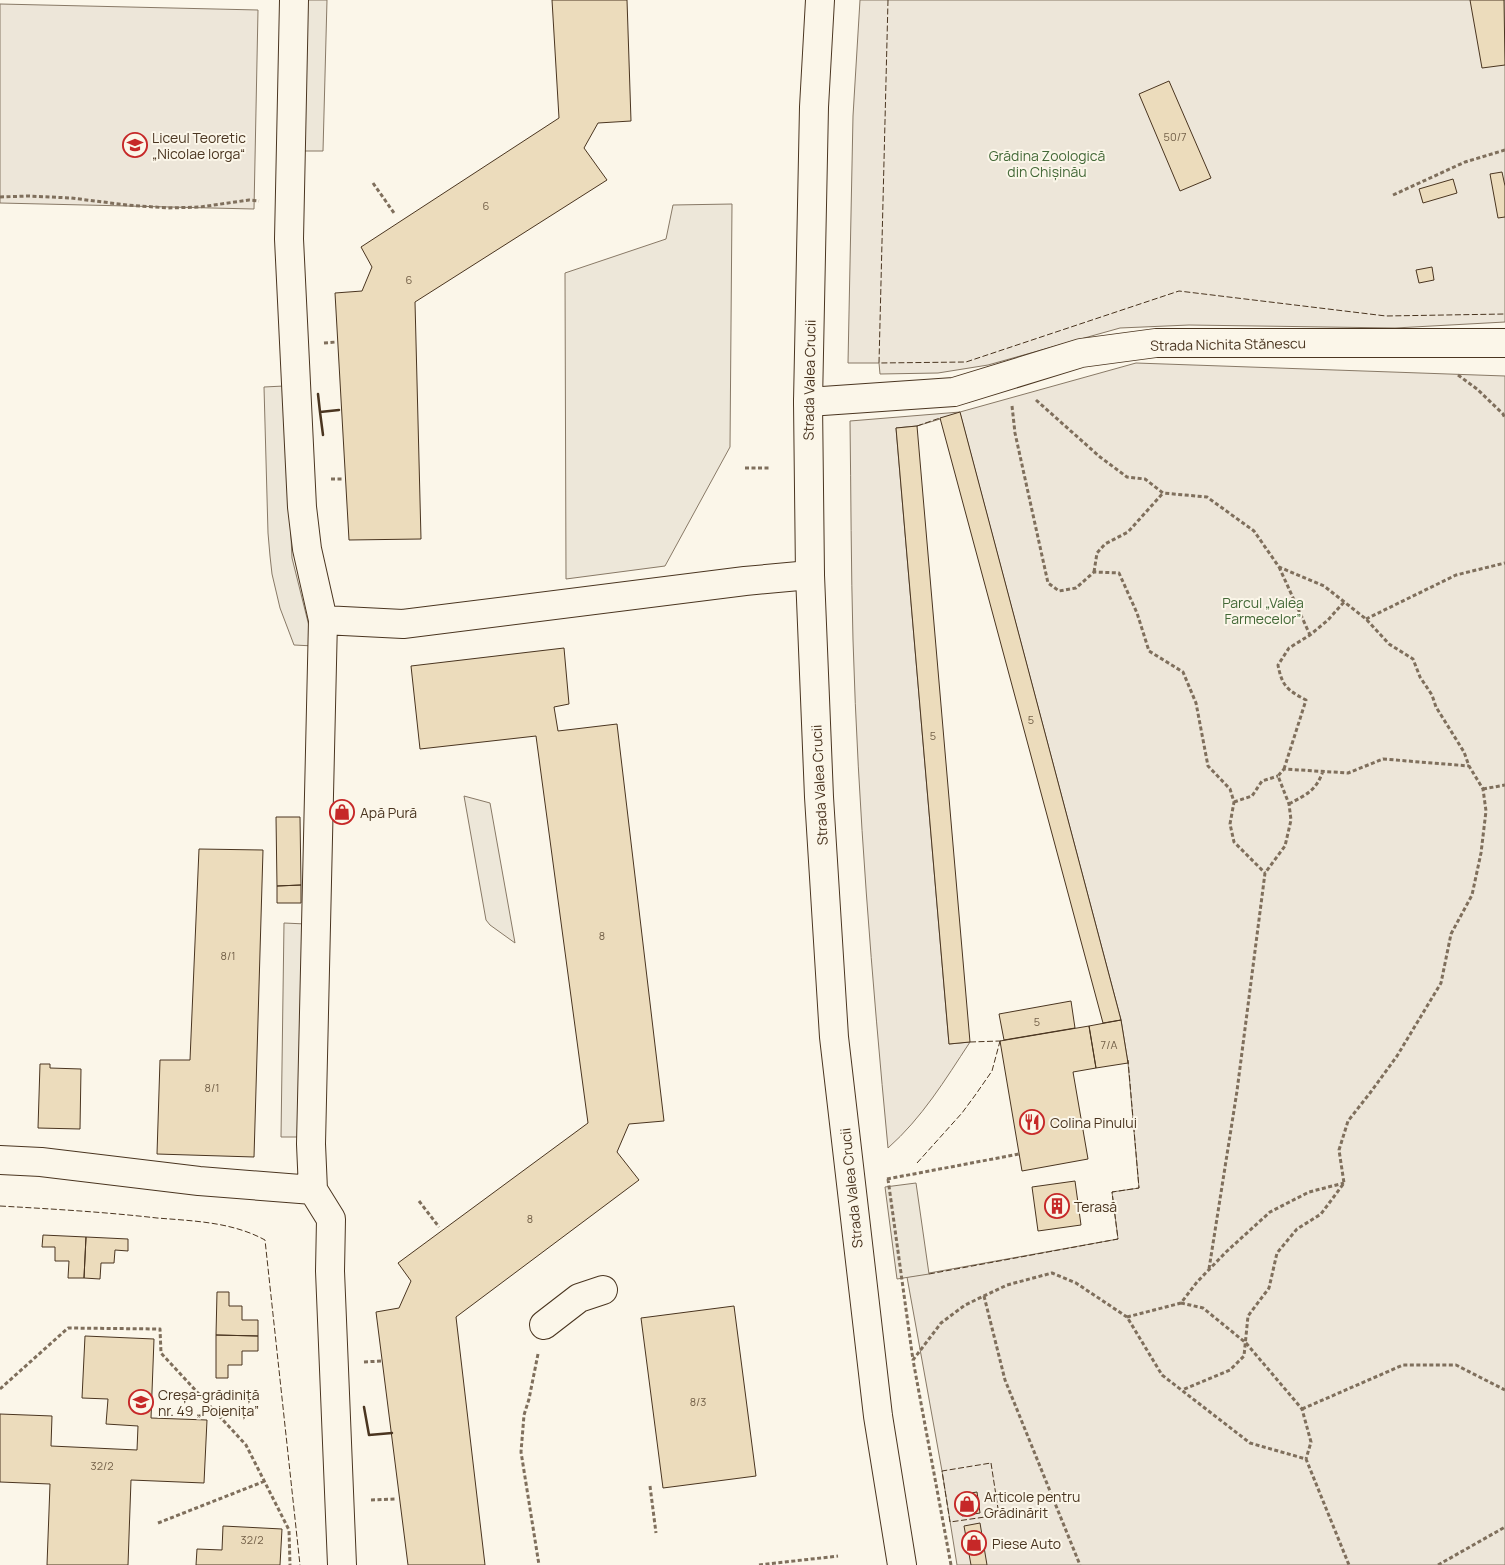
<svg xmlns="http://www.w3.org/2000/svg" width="1505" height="1565" font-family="Manrope,sans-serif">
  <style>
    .green { fill: #ede6d9; stroke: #887966 }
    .parking { fill: #ede7d9; stroke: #887966 }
    .building { fill: #ecdcbc; stroke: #4a3520 }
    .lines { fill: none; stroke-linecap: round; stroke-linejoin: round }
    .minor-casing { stroke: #4a3520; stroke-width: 30 }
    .major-casing { stroke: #4a3520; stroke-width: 30 }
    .path { stroke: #7f6f5c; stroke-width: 3; stroke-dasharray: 4 2.5; stroke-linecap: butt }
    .minor { stroke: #fbf6e9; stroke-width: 28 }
    .major { stroke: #fbf6e9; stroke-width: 28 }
    .fence { stroke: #4a3520; stroke-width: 1; stroke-dasharray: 6 2.5; stroke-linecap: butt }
    .wall { stroke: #4a3520; stroke-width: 2.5 }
    .labels { text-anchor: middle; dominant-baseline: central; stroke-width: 4; stroke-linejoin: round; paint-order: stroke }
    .number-label { font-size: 11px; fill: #725f47 }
    .poi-label { font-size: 14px; fill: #4a3520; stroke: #fbf6e9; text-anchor: start }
    .park-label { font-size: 14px; fill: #436837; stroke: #fbf6e9 }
    .street-label { font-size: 14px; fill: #4a3520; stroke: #fbf6e9 }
  </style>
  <rect width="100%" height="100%" fill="#fbf6e9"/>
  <path class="green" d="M860 0H1505V322L1395 328 1189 325 1120 328 988 365 938 373 880 374 879 363H848L853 116Z
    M0 4 258 10 254 209 0 203Z
    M1136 363 1505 376V1565H957L942 1471 907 1277 1118 1239 1112 1192 1139 1188 1128 1063 1121 1020 960 413 917 426 896 428 949 1044 970 1042C945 1080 922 1118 888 1148 872 979 858 809 853 640 851 567 851 494 850 421L960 412Z"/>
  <path class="parking" d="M303 0H327L323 151H299Z
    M732 204 730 447 665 566 566 579 565 273 666 239 673 205Z
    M284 386 292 558 314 646 294 645 280 608 272 574 270 556 268 533 264 387Z
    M464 796 490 803 515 943 490 925 486 920Z
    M284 923 306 924 303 1137H281Z
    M916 1183 929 1274 897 1279 885 1187Z"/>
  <path class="building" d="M552 0H627L631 121 598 123 584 148 607 180 415 302 421 539 349 540 335 293 362 291 372 267 361 247 559 118Z
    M1470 0H1504L1505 65 1482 68Z
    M1169 81 1211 178 1180 191 1139 94Z
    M1502 172 1505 186V217L1498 218 1490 174Z
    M1453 179 1457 193 1423 203 1419 189Z
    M1432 267 1434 280 1419 283 1416 270Z
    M960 412 1121 1020 1103 1023 940 418Z
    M917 426 970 1042 949 1044 896 428Z
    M564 648 569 704 554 707 558 731 617 724 664 1121 629 1124 617 1152 639 1180 456 1317 485 1565H408L376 1312 399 1308 411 1281 398 1263 588 1123 536 736 420 749 411 666Z
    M335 812a7 7 0 1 1 14 0a7 7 0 1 1-14 0Z
    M276 817H300L301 885 277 886Z
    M199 849 263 850 254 1157 157 1154 160 1060H190Z
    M301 885V903H277V886Z
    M1071 1001 1075 1028 1004 1040 999 1014Z
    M1121 1020 1128 1063 1096 1068 1089 1026Z
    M1089 1026 1096 1068 1073 1072 1088 1159 1022 1171 1000 1041Z
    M40 1064H50V1068L81 1069 80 1129 38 1128Z
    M1075 1181 1081 1225 1038 1231 1032 1187Z
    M43 1235 86 1237 84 1278H68L69 1261H55V1247H42Z
    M86 1237 128 1239V1251L115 1250 114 1263H101L100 1279 84 1278Z
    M217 1292H229V1306H242V1320H258V1336L216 1335Z
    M734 1306 756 1476 663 1488 641 1318Z
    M216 1335 258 1336V1351H242V1365H228V1378H216Z
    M85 1336 154 1339 151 1418 207 1420 204 1483 131 1480 128 1565H47L50 1484 0 1482V1414L52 1416 51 1446 137 1450 138 1426 106 1424 108 1399 82 1398Z
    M977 1492 980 1513 962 1516 959 1495Z
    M980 1523 987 1565H971L964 1526Z
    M223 1526 282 1529 280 1565H196L197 1549 222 1550Z"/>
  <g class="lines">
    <defs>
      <path id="minor" d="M294 0 289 239 302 507 307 549 323 620 311 1144 313 1190 331 1219 330 1271 342 1565
        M808 402 954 392 1081 353 1156 343H1505
        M323 620 403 624 745 581 810 575
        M0 1160 41 1162 199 1181 313 1190
        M544 1325 579 1298 603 1290"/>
      <path id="major" d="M820 0 814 107 808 402 810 575 819 797 834 1037 878 1416 902 1565"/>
    </defs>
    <use href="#minor" class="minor-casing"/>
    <use href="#major" class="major-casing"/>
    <path class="path" d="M373 183 394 213
      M1393 195 1465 162 1505 150
      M0 197 28 196 71 198 127 205 168 208 200 207 249 200 259 201
      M324 343 336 342
      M1458 375 1477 389 1503 414 1505 418
      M1036 400 1100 457 1127 477 1145 479 1163 493 1207 497 1254 531 1279 567 1324 586 1366 619 1389 644 1413 659 1420 677 1432 695 1436 707 1464 752 1469 766 1483 789 1486 811 1481 853 1472 895 1451 934 1441 983 1397 1056 1370 1093 1348 1121 1339 1150 1344 1183 1321 1214 1297 1229 1277 1253 1269 1288 1248 1316 1244 1356 1230 1370 1182 1390
      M1012 406 1015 433 1048 583 1059 591 1076 588 1094 572 1119 573 1137 613 1149 651 1183 672 1196 703 1208 766 1230 789 1234 802 1230 824 1234 842 1265 873
      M745 468H771
      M331 479H343
      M1279 567 1310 635
      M1094 572 1097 553 1105 544 1128 532 1163 493
      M1366 619 1456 575 1505 563
      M1284 769 1306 700C1287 690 1282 686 1278 665L1289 648 1310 635 1328 620 1344 602
      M1483 789 1505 785
      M1234 802 1252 796 1262 781 1278 776
      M1289 804C1307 794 1316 791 1323 771
      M887 1179 1019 1154
      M888 1179 913 1360
      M419 1201 439 1227
      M1209 1269 1237 1091 1265 873 1285 846 1291 820 1289 804 1278 776 1284 769 1348 773 1383 759 1469 766
      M984 1296 1005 1380 1080 1565
      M1181 1303 1203 1308 1246 1343 1302 1409 1311 1442 1306 1459
      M1127 1317 1181 1303 1197 1282 1226 1252 1270 1212 1309 1192 1344 1183
      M538 1354 529 1399 524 1415 521 1452 539 1565
      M364 1362 381 1361
      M0 1389 68 1328 160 1329 161 1353 246 1445 289 1530 290 1565
      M1302 1409 1403 1365H1456L1505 1390
      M650 1486 656 1533
      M371 1500 396 1499
      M158 1523 265 1481
      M759 1565 838 1556
      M951 1565 913 1360 941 1323 965 1305 1007 1285 1052 1273 1076 1283 1127 1317 1162 1375 1250 1443 1306 1459 1349 1565
      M1438 1565 1505 1527"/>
    <use href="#minor" class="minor"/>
    <use href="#major" class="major"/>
    <path class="fence" d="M888 0 879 363 966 362 1179 291 1386 316 1505 314
      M917 426 940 418
      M970 1042 1000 1041
      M917 1163 962 1113 976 1094 992 1071 1000 1041H1001
      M0 1206C52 1209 105 1212 157 1218 194 1221 232 1222 265 1240L300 1565
      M929 1274 1118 1239 1112 1192 1139 1188 1128 1060
      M991 1463 999 1515 950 1522 942 1471Z"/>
    <path class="wall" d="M318 394 320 412
      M323 435 320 412 339 410
      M364 1407 369 1435 392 1433"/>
  </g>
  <defs>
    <symbol id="school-ring" viewBox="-11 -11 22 22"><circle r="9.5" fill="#fbf6e9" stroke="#c62828" stroke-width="1.5"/><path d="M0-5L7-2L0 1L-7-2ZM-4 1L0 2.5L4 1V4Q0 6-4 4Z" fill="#c62828"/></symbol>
    <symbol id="shop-ring" viewBox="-11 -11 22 22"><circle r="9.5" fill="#fbf6e9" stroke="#c62828" stroke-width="1.5"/><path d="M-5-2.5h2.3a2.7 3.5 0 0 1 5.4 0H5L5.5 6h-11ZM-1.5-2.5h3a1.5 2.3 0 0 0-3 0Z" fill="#c62828"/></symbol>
    <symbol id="restaurant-ring" viewBox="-11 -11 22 22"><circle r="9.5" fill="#fbf6e9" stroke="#c62828" stroke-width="1.5"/><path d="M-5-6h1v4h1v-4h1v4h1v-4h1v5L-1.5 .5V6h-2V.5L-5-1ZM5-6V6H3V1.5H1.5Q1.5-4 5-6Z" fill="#c62828"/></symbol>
    <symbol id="building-ring" viewBox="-11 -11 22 22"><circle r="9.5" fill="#fbf6e9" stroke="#c62828" stroke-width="1.5"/><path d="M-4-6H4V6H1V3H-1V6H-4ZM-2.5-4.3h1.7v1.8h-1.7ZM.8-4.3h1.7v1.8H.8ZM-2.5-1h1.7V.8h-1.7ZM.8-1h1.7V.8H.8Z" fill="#c62828"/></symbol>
  </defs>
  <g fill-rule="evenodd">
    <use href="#school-ring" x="121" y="131" width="28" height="28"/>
    <use href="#shop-ring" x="328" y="798" width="28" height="28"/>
    <use href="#restaurant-ring" x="1018" y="1108" width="28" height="28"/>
    <use href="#building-ring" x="1043" y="1192" width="28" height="28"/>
    <use href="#school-ring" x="127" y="1388" width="28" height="28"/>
    <use href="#shop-ring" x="953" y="1490" width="28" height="28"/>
    <use href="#shop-ring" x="960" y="1529" width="28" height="28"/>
  </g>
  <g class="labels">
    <g class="number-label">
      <text x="1175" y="136">50/7</text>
      <text x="486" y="205">6</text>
      <text x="409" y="279">6</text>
      <text x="1031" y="719">5</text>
      <text x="933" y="735">5</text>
      <text x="602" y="935">8</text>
      <text x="228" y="955">8/1</text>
      <text x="1037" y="1021">5</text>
      <text x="1109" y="1044">7/A</text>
      <text x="212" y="1087">8/1</text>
      <text x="530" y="1218">8</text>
      <text x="698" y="1401">8/3</text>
      <text x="102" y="1465">32/2</text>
      <text x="252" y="1539">32/2</text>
    </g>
    <g class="poi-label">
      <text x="152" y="137">Liceul Teoretic<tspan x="152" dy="16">„Nicolae Iorga“</tspan></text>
      <text x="360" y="812">Apă Pură</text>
      <text x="1050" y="1122">Colina Pinului</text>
      <text x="1074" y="1206">Terasă</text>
      <text x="158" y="1394">Creșa-grădiniță<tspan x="158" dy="16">nr. 49 „Poienița”</tspan></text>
      <text x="984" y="1496">Articole pentru<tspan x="984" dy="16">Grădinărit</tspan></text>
      <text x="992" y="1543">Piese Auto</text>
    </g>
    <g class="park-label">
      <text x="1047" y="155">Grădina Zoologică<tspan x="1047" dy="16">din Chișinău</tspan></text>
      <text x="1263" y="602">Parcul „Valea<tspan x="1263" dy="16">Farmecelor”</tspan></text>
    </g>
    <g class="street-label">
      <text transform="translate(1228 344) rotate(-1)">Strada Nichita Stănescu</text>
      <text transform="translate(809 380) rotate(-89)">Strada Valea Crucii</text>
      <text transform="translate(819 785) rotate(-93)">Strada Valea Crucii</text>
      <text transform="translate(851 1188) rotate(-96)">Strada Valea Crucii</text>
    </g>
  </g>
</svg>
